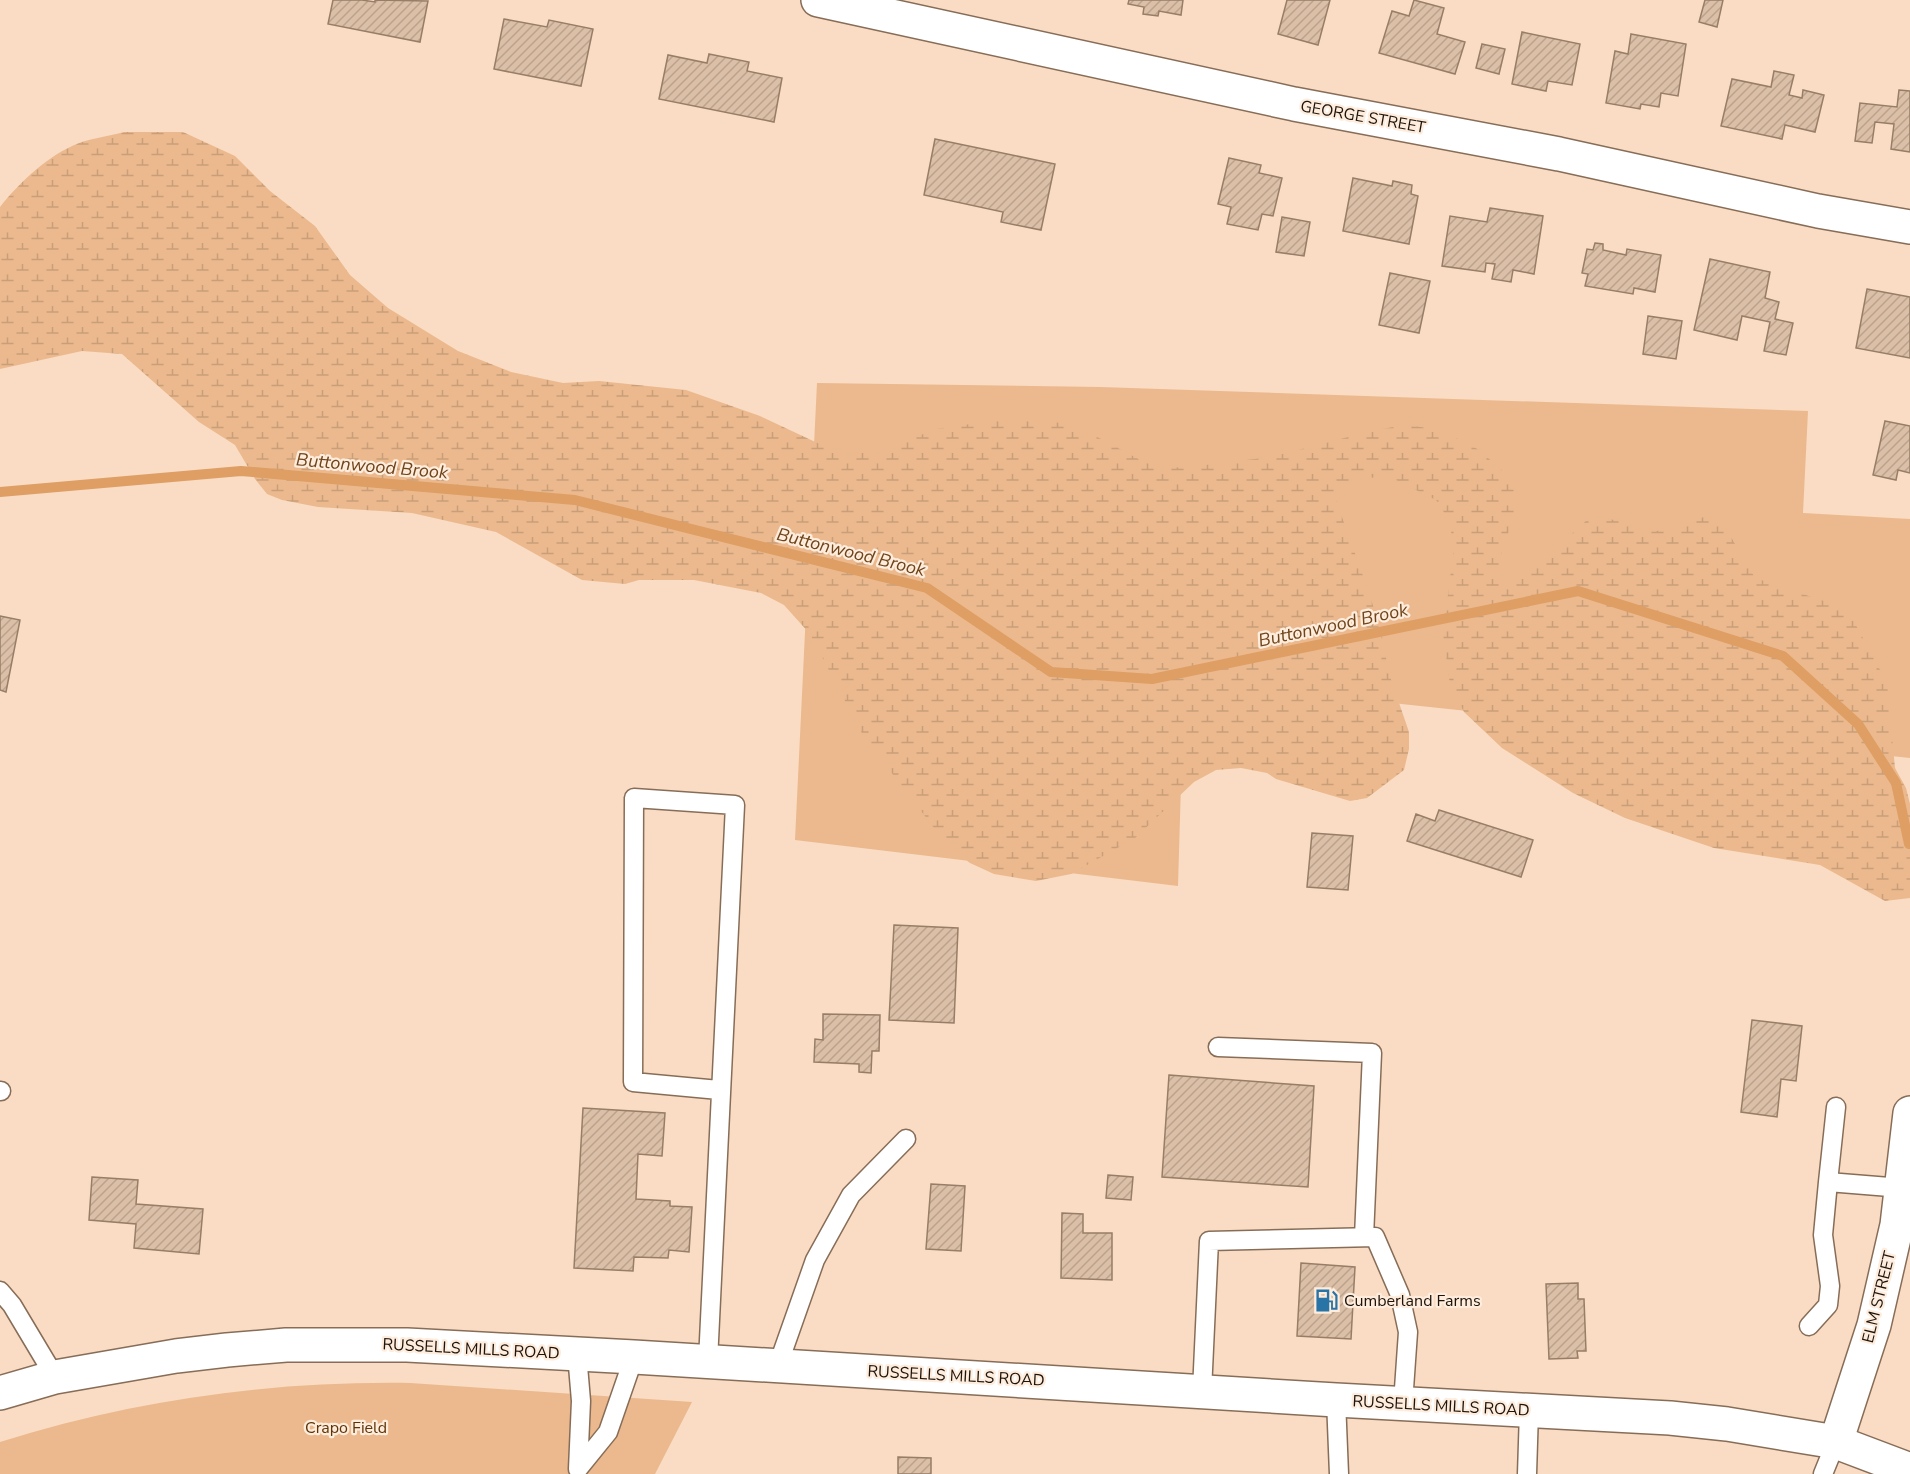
<svg xmlns="http://www.w3.org/2000/svg" width="1910" height="1474" font-family="'Nunito Sans',sans-serif">
  <style>
    .green { fill: #ebb98d }
    .wetland { fill: url(#wetland-marsh) }
    .lines { fill: none; stroke-linecap: round; stroke-linejoin: round }
    .stream { stroke: #de9e64; stroke-width: 10 }
    .building { fill: url(#building-hatch); stroke: #987e67; stroke-width: 1.5 }
    .service-casing { stroke: #876d57; stroke-width: 21 }
    .minor-casing { stroke: #876d57; stroke-width: 36 }
    .tertiary-casing { stroke: #876d57; stroke-width: 36 }
    .secondary-casing { stroke: #876d57; stroke-width: 36 }
    .service { stroke: #fff; stroke-width: 18 }
    .minor { stroke: #fff; stroke-width: 33 }
    .tertiary { stroke: #fff; stroke-width: 33 }
    .secondary { stroke: #fff; stroke-width: 33 }
    .labels { text-anchor: middle; dominant-baseline: central; stroke-width: 4.5; stroke-linejoin: round; paint-order: stroke }
    .street-label { font-size: 16px; fill: #1d130a; stroke: #feecdd }
    .poi-label { font-size: 16px; fill: #1d130a; stroke: #feecdd; text-anchor: start }
    .park-label { font-size: 16px; fill: #5e3404; stroke: #feecdd }
    .water-label { font-size: 18px; font-style: italic; fill: #6f4419; stroke: #feecdd }
  </style>
  <defs>
    <pattern id="wetland-marsh" width="20" height="14" patternUnits="userSpaceOnUse" patternTransform="scale(1.5)"><rect width="20" height="14" fill="#ebb98d"/><path d="M1 5h8M5 5V1M11 12h8M15 12V8" fill="none" stroke="#c99e78"/></pattern>
    <pattern id="building-hatch" width="6" height="6" patternUnits="userSpaceOnUse" patternTransform="scale(1.5)"><rect width="6" height="6" fill="#dbbfa6"/><path d="M-1 1l2-2M0 6l6-6M5 7l2-2" fill="none" stroke="#bca38e"/></pattern>
  </defs>
  <rect width="100%" height="100%" fill="#f9dcc3"/>
  <path class="green" d="M817 383 1100 387 1808 411 1803 513 1910 519V758L1184 681 1178 886 795 840Z
    M410 1383 692 1402 655 1474H0V1442C134 1400 269 1381 410 1383Z"/>
  <path class="wetland" d="M124 132H183L235 156 270 191 315 226 350 275 388 308 458 351 511 372 563 383 599 381 686 390 760 416 826 447 856 453 883 451 935 429 992 421H1046L1075 425 1144 462 1181 468 1271 457 1375 430 1407 425 1427 428 1461 440 1479 450 1502 470 1516 494V509L1499 561 1500 575 1507 582 1529 573 1587 520 1606 518 1657 531 1704 517 1717 520 1728 532 1755 578 1830 603 1850 614 1887 683 1895 768 1906 788 1910 804V898L1885 901 1820 865 1714 848 1625 818 1573 793 1502 748 1464 712 1450 685 1443 633 1454 548 1449 520 1436 500 1390 477 1361 478 1339 491 1336 500C1345 528 1391 644 1386 665L1409 732V749L1404 770 1367 798 1350 801 1276 779 1267 773 1241 768 1216 770 1194 782 1135 838 1071 874 1036 881 994 874 970 863 948 846 864 737 810 634 784 605 761 593 694 580H639L625 584 582 580 496 532 412 513 318 507 282 500 267 494 255 479 235 445 199 422 122 354 82 351 0 369V207C20 182 48 155 79 143 93 138 109 136 124 132Z"/>
  <g class="lines">
    <path class="stream" d="M0 492 241 471 575 500 927 588 1051 672 1152 679 1578 591 1783 656 1858 724 1896 783 1909 844"/>
  </g>
  <path class="building" d="M333 0H362L375 2V0L428 1 420 42 328 24Z
    M1129 0H1183L1181 15 1159 11 1158 16 1143 14 1144 7 1128 4Z
    M1287 0H1330L1318 45 1278 34Z
    M1414 0 1444 8 1437 34 1465 42 1455 74 1379 53 1392 11 1409 16Z
    M1705 0H1723L1717 27 1699 22Z
    M504 19 547 27 549 20 593 29 581 86 494 69Z
    M1522 32 1580 44 1572 85 1548 81 1546 91 1512 84Z
    M1631 34 1686 44 1678 96 1661 93 1659 107 1641 104 1640 109 1606 103 1615 51 1628 54Z
    M1482 44 1505 49 1499 74 1476 68Z
    M709 54 749 62 747 71 782 78 774 122 659 99 668 55 707 63Z
    M1774 71 1794 75 1789 95 1802 98 1803 90 1824 95 1815 132 1785 125 1782 139 1721 126 1732 79 1771 87Z
    M1899 90 1910 91V152L1891 149 1894 124 1875 122 1872 143 1855 141 1860 103 1897 107Z
    M935 139 1055 164 1041 230 1001 222 1003 212 924 195Z
    M1229 158 1261 165 1259 173 1282 178 1273 216 1262 214 1258 230 1227 224 1231 207 1218 204Z
    M1353 178 1392 186 1393 181 1412 185 1411 194 1418 196 1409 244 1343 231Z
    M1490 208 1543 216 1534 274 1513 270 1511 282 1492 279 1495 264 1486 263 1485 272 1442 266 1450 216 1487 222Z
    M1282 217 1310 222 1304 256 1276 252Z
    M1595 243 1603 244V250L1626 255 1627 249 1661 255 1655 292 1634 288 1633 294 1585 286 1588 274 1582 273 1587 249 1593 250Z
    M1710 259 1770 272 1765 298 1779 302 1775 319 1793 323 1786 355 1764 351 1770 322 1742 316 1737 340 1694 330Z
    M1390 273 1430 281 1419 333 1379 325Z
    M1867 289 1910 297V358L1856 348Z
    M1648 316 1682 321 1676 359 1643 354Z
    M1885 421 1910 426V473L1898 470 1896 480 1873 475Z
    M0 616 20 620 6 692 0 690Z
    M1439 810 1533 840 1521 877 1407 841 1416 814 1435 821Z
    M1312 833 1353 836 1348 890 1307 887Z
    M894 925 958 928 954 1023 889 1020Z
    M823 1014 880 1015 879 1051H872L871 1073 859 1072V1064L814 1062 815 1039 823 1040Z
    M1752 1020 1802 1026 1796 1081 1781 1079 1777 1117 1741 1112Z
    M1169 1075 1314 1086 1308 1187 1162 1177Z
    M583 1108 665 1113 662 1156 638 1154 636 1199 670 1201V1206L692 1207 689 1252 669 1250 668 1258 634 1257 633 1271 574 1268Z
    M1108 1175 1133 1177 1131 1200 1106 1198Z
    M92 1177 138 1180 136 1204 203 1209 199 1254 134 1248 136 1224 89 1220Z
    M931 1184 965 1186 961 1251 926 1249Z
    M1062 1213 1083 1214V1233H1112V1280L1061 1278Z
    M1301 1263 1355 1267 1351 1339 1297 1336Z
    M1578 1283V1299H1584L1586 1351H1577L1578 1358 1549 1359 1546 1284Z
    M898 1457 931 1458V1474H898Z"/>
  <g class="lines">
    <defs>
      <path id="service" d="M1218 1047 1372 1053 1364 1237
        M0 1091H1
        M1828 1182 1836 1107
        M0 1291 12 1305 55 1377
        M1809 1326 1828 1305 1830 1286 1823 1235 1828 1182 1902 1188
        M577 1354 581 1401 578 1469 608 1432 634 1357
        M708 1361 735 805 634 798 633 1082 719 1090
        M778 1365 815 1260 851 1195 906 1139
        M1202 1391 1209 1241 1375 1237 1400 1295 1408 1332 1403 1403
        M1336 1400 1339 1474
        M1527 1474 1529 1411
        M1823 1474 1836 1442"/>
      <path id="minor" d="M818 0 1294 104 1559 154 1818 211 1910 227"/>
      <path id="tertiary" d="M1836 1442 1874 1325 1897 1225 1910 1113"/>
      <path id="secondary" d="M0 1393 55 1377 176 1356 227 1350 286 1345H407L634 1357 1336 1400 1670 1418 1727 1424 1836 1442 1910 1470"/>
    </defs>
    <use href="#service" class="service-casing"/>
    <use href="#minor" class="minor-casing"/>
    <use href="#tertiary" class="tertiary-casing"/>
    <use href="#secondary" class="secondary-casing"/>
    <use href="#service" class="service"/>
    <use href="#minor" class="minor"/>
    <use href="#tertiary" class="tertiary"/>
    <use href="#secondary" class="secondary"/>
  </g>
  <defs>
    <symbol id="fuel-bare" viewBox="-9 -9 18 18"><path d="M-5.5-6h7V0h2V4h1.3V-2.5L3-4.5l.8-.8L6-3V5H2.5V1h-1V6h-7ZM-4.2-4.7v3.2H.2V-4.7Z" fill="#2874a6" stroke="#feecdd" stroke-width="2.5" paint-order="stroke"/></symbol>
  </defs>
  <g fill-rule="evenodd">
    <use href="#fuel-bare" x="1310" y="1284" width="33" height="33"/>
  </g>
  <g class="labels">
    <g class="street-label">
      <text transform="translate(1363 117) rotate(10)">GEORGE STREET</text>
      <text transform="translate(1879 1297) rotate(-76)">ELM STREET</text>
      <text transform="translate(471 1349) rotate(3)">RUSSELLS MILLS ROAD</text>
      <text transform="translate(956 1376) rotate(3)">RUSSELLS MILLS ROAD</text>
      <text transform="translate(1441 1406) rotate(3)">RUSSELLS MILLS ROAD</text>
    </g>
    <g class="poi-label">
      <text x="1344" y="1301">Cumberland Farms</text>
    </g>
    <g class="park-label">
      <text x="346" y="1428">Crapo Field</text>
    </g>
    <g class="water-label">
      <text transform="translate(372 466) rotate(5)">Buttonwood Brook</text>
      <text transform="translate(851 552) rotate(14)">Buttonwood Brook</text>
      <text transform="translate(1333 625) rotate(-12)">Buttonwood Brook</text>
    </g>
  </g>
</svg>
